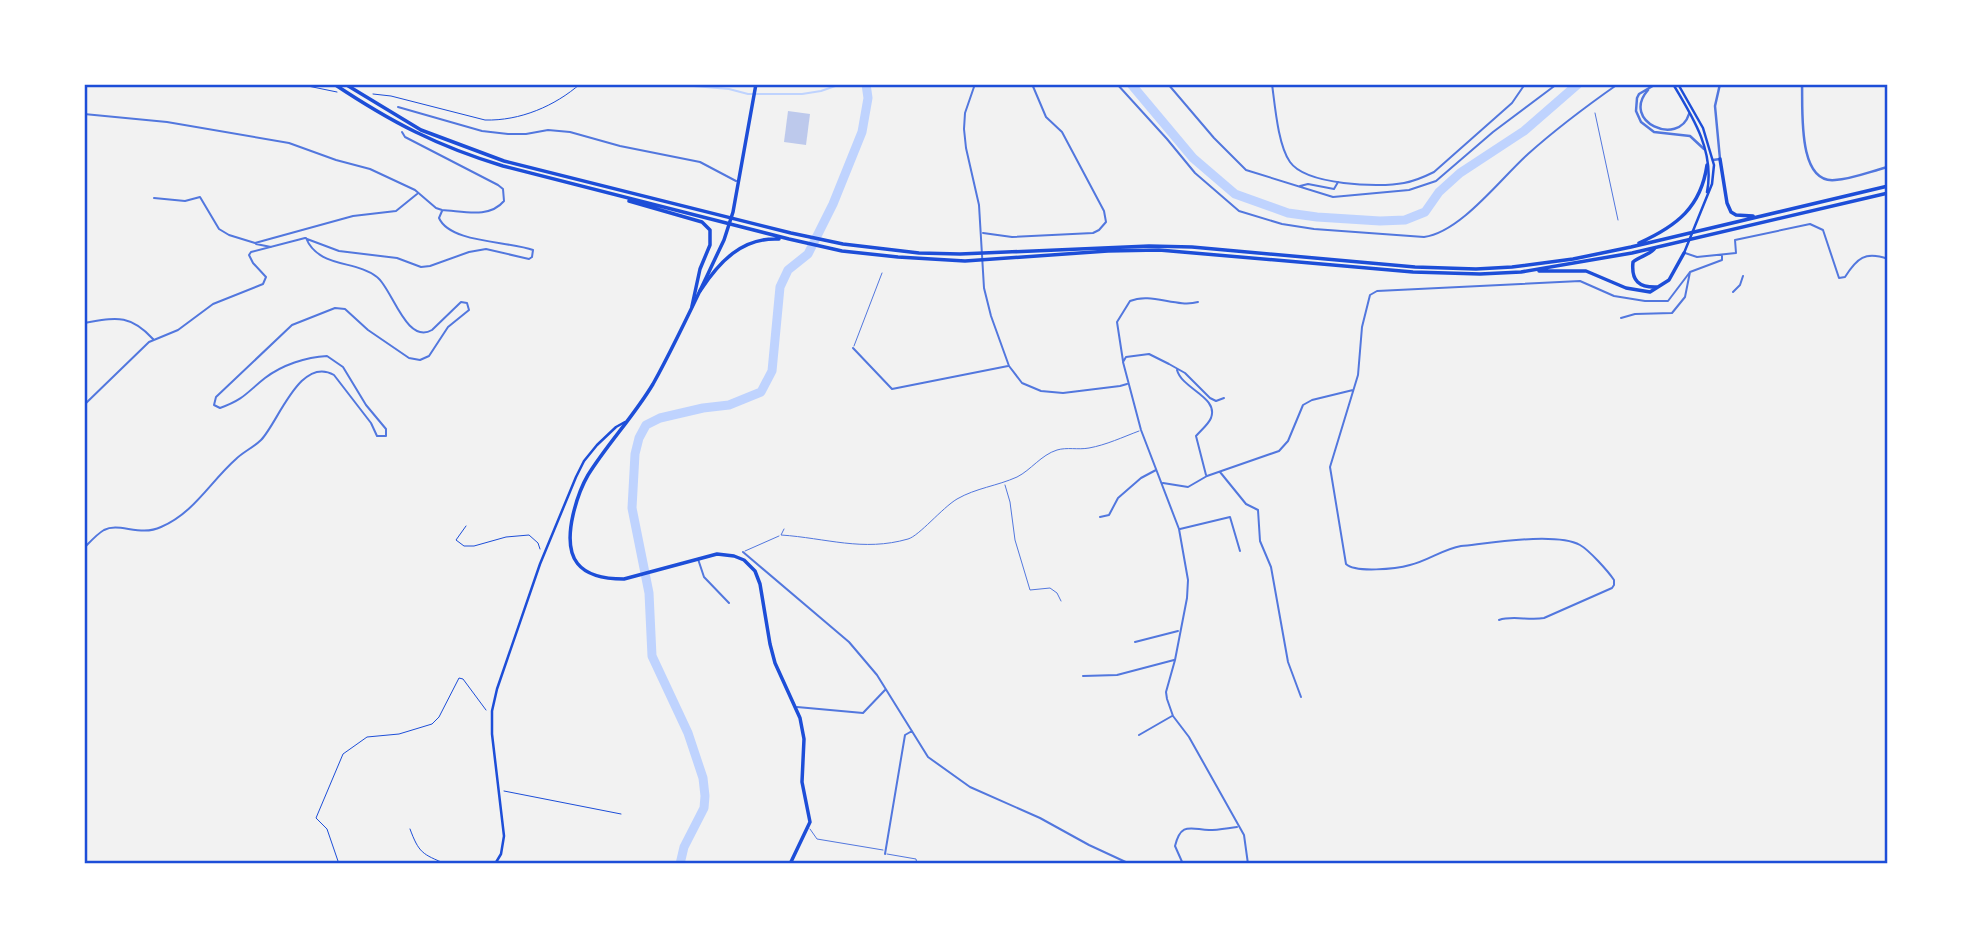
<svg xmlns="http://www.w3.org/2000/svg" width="1972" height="948" font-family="Jost,sans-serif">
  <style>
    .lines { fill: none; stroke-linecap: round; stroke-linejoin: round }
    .stream { stroke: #bfd3fe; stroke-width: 2 }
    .river { stroke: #bfd3fe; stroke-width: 9 }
    .building { fill: #bdc9ec }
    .path { stroke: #1d4ed8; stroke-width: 1 }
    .service { stroke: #5277de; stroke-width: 1 }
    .pedestrian { stroke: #5277de; stroke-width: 2 }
    .minor { stroke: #5277de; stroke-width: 2 }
    .tertiary { stroke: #5277de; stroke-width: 2.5 }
    .secondary { stroke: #1d4ed8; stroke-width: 2.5 }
    .primary { stroke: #1d4ed8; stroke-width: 3.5 }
    .motorway { stroke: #1d4ed8; stroke-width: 3.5 }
    .neatline { fill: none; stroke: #1d4ed8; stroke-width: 2.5 }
  </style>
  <rect width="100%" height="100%" fill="#f2f2f2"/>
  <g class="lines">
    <path class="stream" d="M670 84 729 89 748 94H802L821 91 841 84"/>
    <path class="river" d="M1131 84 1193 158 1235 194 1288 213 1317 217 1380 221 1405 220 1425 212 1439 192 1460 173 1524 131 1578 84
      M680 864 684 847 704 808 705 796 703 778 688 733 652 656 649 593 632 508 635 454 639 438 646 425 660 418 703 408 729 405 761 392 772 371 780 287 788 270 808 254 833 204 862 132 868 98 866 84"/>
  </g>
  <path class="building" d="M788 111 810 114 806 145 784 142Z"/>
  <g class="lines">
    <path class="path" d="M298 84 337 92
      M373 94 391 96 485 120C520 121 555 106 580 84
      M466 526 456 540 464 546H474L506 537 529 535 538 543 540 549
      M504 791 621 814
      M410 829C419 853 422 854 446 864
      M339 864 327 829 316 818 343 754 367 737 399 734 432 724 439 717 459 678 463 679 486 710"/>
    <path class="service" d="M1595 113 1618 220
      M854 346 882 273
      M1005 485 1010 502 1015 540 1030 590 1050 588 1057 593 1061 601
      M784 529 781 535C826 538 863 552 908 539 919 536 942 508 957 499 976 488 997 486 1017 477 1031 470 1041 455 1057 450 1067 447 1078 450 1089 448 1106 445 1123 437 1139 431
      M745 551 779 536
      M810 829 817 839 883 850
      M887 854 916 859 917 864"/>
    <path class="pedestrian" d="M1117 84 1167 139 1195 173 1239 211 1282 224 1314 229 1424 237C1461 232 1501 178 1528 154 1556 129 1588 105 1618 84
      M1168 84 1214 138 1246 170 1333 197 1409 190 1436 181 1493 132 1557 84
      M1300 186 1308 184 1334 189 1338 182"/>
    <path class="minor" d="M975 84 965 113 964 129 966 148 979 205 984 288 991 316 1009 366 1022 383 1041 391 1063 393 1120 386 1127 384
      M1272 84C1275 106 1278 145 1290 162 1306 185 1379 188 1404 183 1415 181 1424 177 1434 172L1512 103 1525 84
      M398 107 482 131 508 134H526L548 130 570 132 620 146 700 162 736 181
      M84 114 167 122 289 143 336 160 370 169 415 190 436 208 442 210C463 211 489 219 504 201L503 189 498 185 405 137 402 132
      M154 198 185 201 200 197 219 229 229 235 255 243 353 216 396 211 417 194
      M983 233 1012 237 1093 233 1099 230 1106 222 1104 211 1062 132 1046 117 1032 84
      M307 239 339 251 397 258 421 267 430 266 469 252 486 249 529 259 532 257 533 250C508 241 450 243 439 218L442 211
      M256 244 271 247
      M1685 253 1697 257 1736 253 1735 240 1810 224 1823 230 1839 278 1845 277C1857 258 1865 251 1888 259
      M1733 292 1740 285 1743 276
      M1621 318 1635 314 1672 313 1685 297 1690 272 1722 260V256
      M84 323C115 318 129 313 153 339
      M853 348 892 389 1008 366
      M1123 361 1117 322 1130 301C1151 292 1176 308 1198 302
      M1177 370C1182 389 1219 397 1211 418 1208 425 1201 430 1196 436L1206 475
      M1224 398 1216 401 1210 398 1185 373 1169 364 1149 354 1126 357 1123 362 1141 430 1179 529 1188 580 1187 598 1175 660 1166 692 1167 699 1173 716 1189 737 1244 835 1248 864
      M84 405 149 342 178 330 213 304 263 284 266 277 253 263 249 255 251 252 305 238
      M1220 472 1246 504 1258 510 1260 541 1271 567 1288 662 1301 697
      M1163 483 1188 487 1207 476 1279 451 1288 441 1303 405 1312 400 1353 390
      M1100 517 1109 515 1118 498 1141 478 1156 470
      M1180 529 1230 517 1240 551
      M84 548C90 542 97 534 104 530 119 522 140 537 161 527 194 513 210 482 236 459 243 452 254 447 261 440 278 423 300 355 334 375L371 423 377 436H386V429L366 405 343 367 327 356C306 357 282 365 265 378 247 392 245 399 220 408L214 405 216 397 292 325 335 308 345 309 368 330 409 358 420 360 429 356 448 327 469 310 467 303 461 302 432 330C406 345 392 288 377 277 356 260 318 268 306 238
      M743 552 849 642 877 675 928 757 970 787 1040 818 1089 845 1130 864
      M698 559 704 577 729 603
      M1499 620C1513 615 1529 621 1544 618L1612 588 1614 585V580C1608 571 1589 550 1580 545 1556 532 1490 543 1461 546 1443 549 1428 561 1410 565 1396 569 1355 573 1346 564L1330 467 1358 375 1362 327 1370 295 1377 291 1580 281 1614 296 1645 301H1668L1690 272
      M1135 642 1178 631
      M1083 676 1117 675 1174 660
      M797 707 863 713 885 690
      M1139 735 1172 716
      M885 854 905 735 912 731
      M1183 864 1175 846C1181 822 1190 829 1209 830 1218 830 1228 828 1237 827"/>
    <path class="tertiary" d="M1656 84 1639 94 1637 98 1636 111 1641 122 1654 132 1690 136 1704 149
      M1802 84C1803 109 1797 184 1835 180 1853 179 1871 171 1888 167
      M1648 90C1620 122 1679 147 1689 114
      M1713 160 1720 159 1715 106 1720 84"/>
    <path class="secondary" d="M1673 84C1693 117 1715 152 1707 192
      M1678 84 1703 128 1714 165 1712 184 1684 253
      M495 864 501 854 504 836 492 734V711L497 689 540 564 576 477 584 461 597 445 616 427 625 422"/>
    <path class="primary" d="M756 84 733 212 724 240C701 288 679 337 653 384 634 416 608 443 588 475 581 487 576 502 573 515 563 559 578 579 624 579L717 554 734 556 744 560 755 571 760 584 770 644 775 663 800 718 804 739 802 782 810 822 790 864"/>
    <path class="motorway" d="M334 84C391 122 437 146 503 166L789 239 842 251 898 257 965 261 1108 251 1159 250 1413 272 1480 274 1521 272 1632 253 1888 193
      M345 84 421 130 504 161 791 233 843 244 919 253 960 254 1149 246 1192 247 1415 267 1476 269 1512 267 1573 259 1631 247 1888 186
      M1720 159 1727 203 1731 212 1736 215 1753 216
      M629 201 702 222 710 230V245L700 269 692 306
      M1639 243C1677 226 1701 207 1707 165
      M1655 248C1650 255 1640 256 1633 262 1631 281 1639 288 1658 287
      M1539 271H1586L1626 288 1650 292 1669 280 1684 253
      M700 291C719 262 742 237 779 239"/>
  </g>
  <rect width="1972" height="948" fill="none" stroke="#ffffff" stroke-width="172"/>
  <rect x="86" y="86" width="1800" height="776" class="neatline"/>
</svg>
